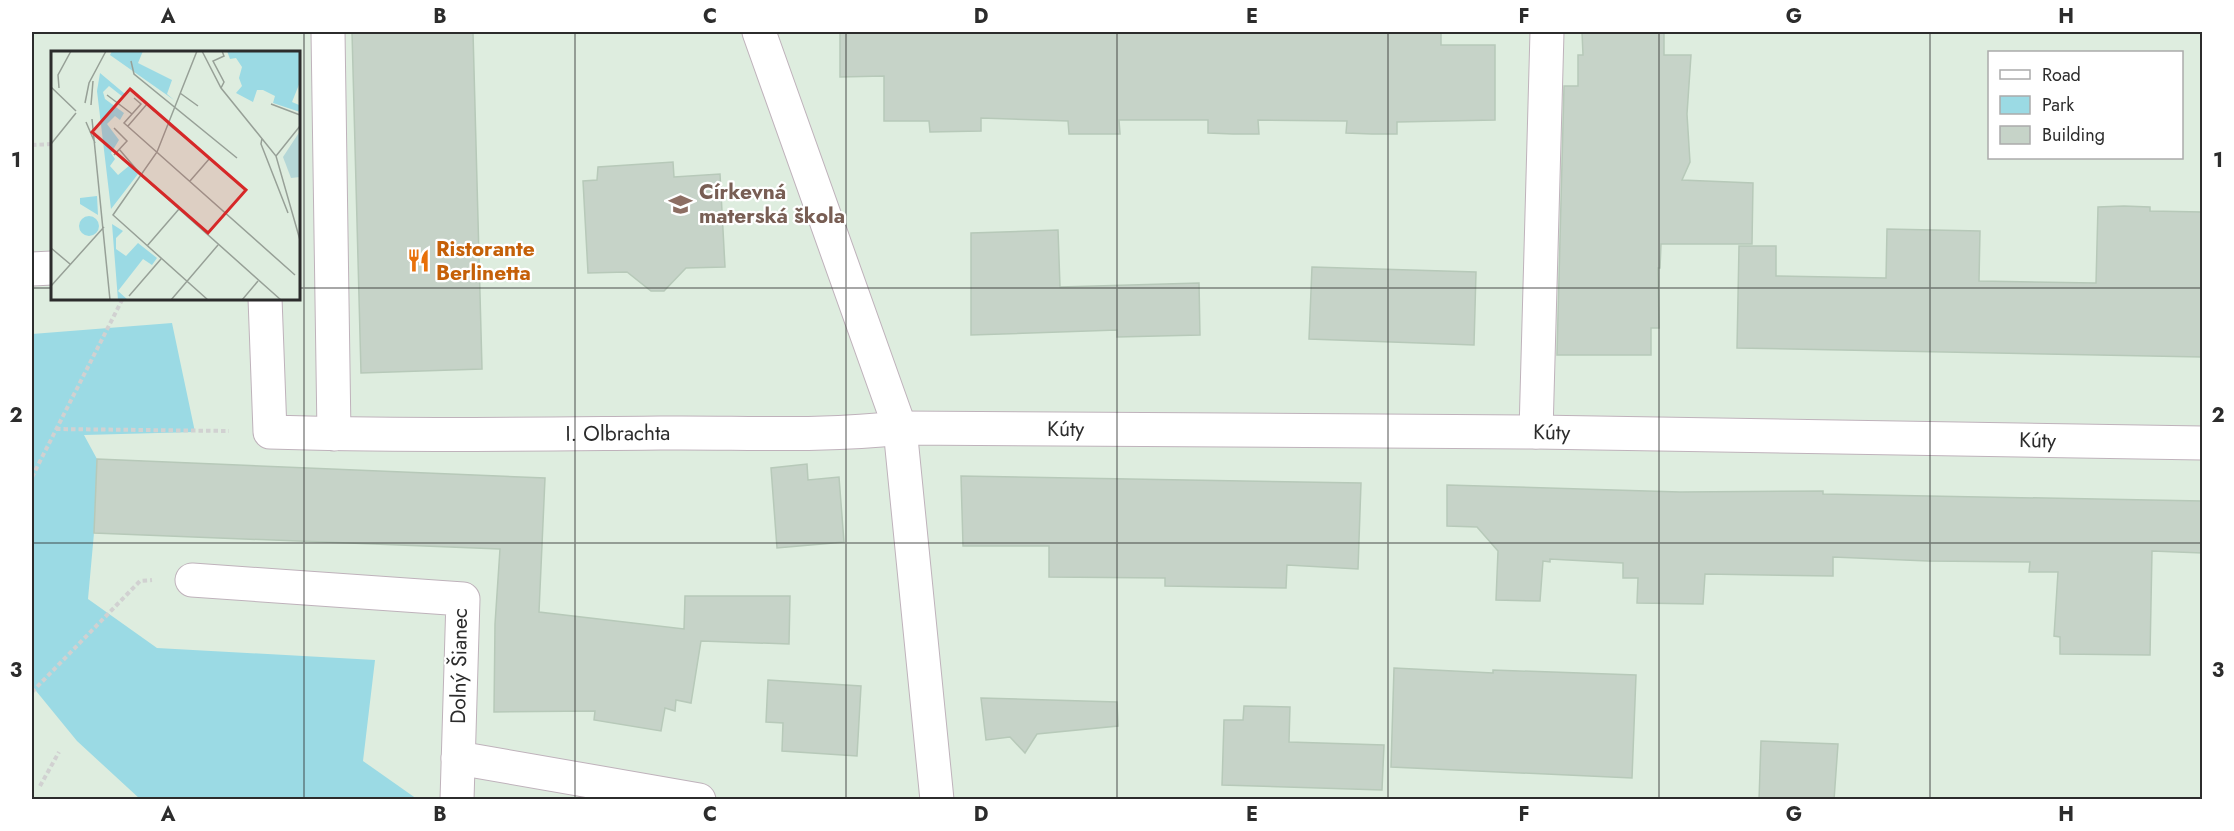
<svg xmlns="http://www.w3.org/2000/svg" width="2234" height="831" font-family="Jost,sans-serif">
  <style>
    .green { fill: #9bdae4 }
    .building { fill: #c6d3c8; stroke: #b7c9b9; stroke-width: 1.5 }
    .lines { fill: none; stroke-linecap: round; stroke-linejoin: round }
    .minor-casing { stroke: #bfb2bb; stroke-width: 35 }
    .path { stroke: #d1d1d1; stroke-width: 4; stroke-dasharray: 4.5 3; stroke-linecap: butt }
    .minor { stroke: #fff; stroke-width: 33 }
    .grid { fill: none; stroke: #2c2c2c; stroke-width: 1.5; stroke-opacity: 0.55 }
    .labels { text-anchor: middle; dominant-baseline: central; stroke-width: 4.5; stroke-linejoin: round; paint-order: stroke }
    .education-label { font-size: 21px; font-weight: bold; fill: #785e54; stroke: #fff; text-anchor: start }
    .food-label { font-size: 21px; font-weight: bold; fill: #c56008; stroke: #fff; text-anchor: start }
    .street-label { font-size: 21px; fill: #2c2c2c; stroke: #fff }
    .inset-road { fill: none; stroke: #97a097; stroke-width: 1.5 }
    .view { fill: #d62828; fill-opacity: 0.15; stroke: #d62828; stroke-width: 3 }
    .inset-edge { fill: none; stroke: #2c2c2c; stroke-width: 3 }
    .neatline { fill: none; stroke: #2c2c2c; stroke-width: 2 }
    .grid-label { font-size: 20px; text-anchor: middle; font-weight: bold; fill: #2c2c2c }
  </style>
  <rect width="100%" height="100%" fill="#deeddf"/>
  <path class="green" d="M172 323 195 432 84 435 97 459 94 533 88 599 157 648 375 660 363 761 417 799H140L77 741 32 686V334Z"/>
  <path class="building" d="M352 32H473L482 369 361 373Z
    M1163 32H1441V45H1495V120L1397 122V134H1372L1346 133 1347 121 1258 120 1259 134H1233L1208 133V120H1119L1120 134H1069L1068 121 981 118V131L930 132 929 121H884V76L840 77V33Z
    M1582 32H1664V55H1691L1687 114 1690 162 1682 180 1753 183 1752 244H1661L1660 268H1658L1659 328H1651V355H1557L1564 86H1578V55H1583Z
    M673 162 674 177 720 174 725 267 686 268 664 291H651L627 272 588 273 583 181 597 180 598 167Z
    M2124 206 2150 207V211L2202 212V357L1737 348 1739 246H1776V276L1886 278 1887 229 1980 231 1979 281 2096 283 2098 207Z
    M1058 230 1060 287 1199 283 1200 335 1117 337V330L971 335V233Z
    M1312 267 1476 272 1474 345 1309 339Z
    M97 459 545 478 539 612 684 629 685 596H790L789 644 701 641 691 703 676 700 675 711 665 708 661 731 594 720 595 711 494 712 495 624 500 549 94 533Z
    M807 464 808 480 839 477 844 542 777 548 771 468Z
    M961 476 1361 483 1358 569 1287 565 1286 588 1165 586V578L1049 577V546H963Z
    M1447 485 1680 492 1823 491V494L2202 501V553L2152 551 2150 655 2060 654V637L2054 636 2058 572H2029L2030 562 1928 561 1833 557V576L1705 574 1703 604 1637 603 1638 578H1623V563L1550 559V562L1543 561 1540 601 1496 600 1498 551 1477 527 1447 526Z
    M1394 668 1493 673V670L1636 675 1632 778 1391 767Z
    M768 680 861 686 857 756 782 751 783 723 766 722Z
    M981 698 1117 702 1118 726 1037 734 1025 753 1010 737 986 740Z
    M1244 706 1290 707 1289 742 1384 745 1382 790 1222 785 1224 720H1243Z
    M1761 741 1838 744 1834 800H1759Z"/>
  <g class="lines">
    <defs>
      <g id="minor">
        <path d="M328 32 334 434"/>
        <path d="M759 32 900 428 937 800"/>
        <path d="M32 269 52 268"/>
        <path id="s1" d="M265 298 270 432C400 436 530 434 660 433 739 432 821 437 900 428L1536 432 2202 443"/>
        <path d="M1536 432 1547 32"/>
        <path d="M192 580 463 599 457 800"/>
        <path d="M458 758 699 800"/>
      </g>
    </defs>
    <use href="#minor" class="minor-casing"/>
    <path class="path" d="M32 145 52 144
      M56 429 229 431
      M32 477 123 298
      M32 692 140 581 152 580
      M40 786 59 752"/>
    <use href="#minor" class="minor"/>
  </g>
  <path class="grid" d="M304 32V800M575 32V800M846 32V800M1117 32V800M1388 32V800M1659 32V800M1930 32V800M32 288H52M298 288H2202M32 543H2202"/>
  <defs>
    <symbol id="school-bare" viewBox="-9 -9 18 18"><path d="M0-5L7-2L0 1L-7-2ZM-4 1L0 2.5L4 1V4Q0 6-4 4Z" fill="#8d6e63" stroke="#fff" stroke-width="2.5" paint-order="stroke"/></symbol>
    <symbol id="restaurant-bare" viewBox="-9 -9 18 18"><path d="M-5-6h1v4h1v-4h1v4h1v-4h1v5L-1.5 .5V6h-2V.5L-5-1ZM5-6V6H3V1.5H1.5Q1.5-4 5-6Z" fill="#e8710a" stroke="#fff" stroke-width="2.5" paint-order="stroke"/></symbol>
  </defs>
  <g fill-rule="evenodd">
    <use href="#school-bare" x="664" y="188" width="33" height="33"/>
    <use href="#restaurant-bare" x="402" y="244" width="33" height="33"/>
  </g>
  <g class="labels">
    <g class="education-label">
      <text x="699" y="192">Církevná<tspan x="699" dy="24">materská škola</tspan></text>
    </g>
    <g class="food-label">
      <text x="436" y="249">Ristorante<tspan x="436" dy="24">Berlinetta</tspan></text>
    </g>
    <g class="street-label">
      <text stroke="none"><textPath href="#s1" startOffset="930">Kúty</textPath></text>
      <text stroke="none"><textPath href="#s1" startOffset="1416">Kúty</textPath></text>
      <text stroke="none"><textPath href="#s1" startOffset="482">I. Olbrachta</textPath></text>
      <text stroke="none"><textPath href="#s1" startOffset="1902">Kúty</textPath></text>
      <text transform="translate(459 666) rotate(-89)">Dolný Šianec</text>
    </g>
  </g>
  <g transform="translate(51 51)">
    <rect width="249" height="249" fill="#deeddf"/>
    <path d="M61 0H92L87 12 121 29 116 43 123 49 59 4ZM176 0H249V31L241 51 248 54 249 61 222 52 224 45 212 39H206L202 51 185 42 191 35 188 27 191 16 185 7 179 8ZM49 22 74 43 72 46 58 35 52 41 54 48 73 62 69 69 64 65 56 73 68 89 60 102 64 108 59 115 67 124 79 114 87 123 60 158 46 40ZM46 145 47 164 29 153V147ZM28 175a10 10 0 1 1 20 0a10 10 0 1 1-20 0ZM61 173 72 180 65 187V198L75 205 87 192 106 207 101 214 92 208 67 240 77 249H67Z" fill="#9bdae4"/>
    <path d="M249 80V126L240 127 232 106Z" fill="#b5d7d7"/>
    <path class="inset-road" d="M146 0 106 101 62 164 157 249M151 0 170 37 225 105 249 189M80 10 83 23 186 107M0 36 25 60M8 37 7 24 20 0M170 37 173 31 162 10 173 5 171 0M129 42 147 55M56 44 81 63M83 47 90 53 73 72 244 224M34 52 38 32 55 0M220 53 249 64M40 54 42 30M41 68 59 249M35 71 44 92M117 73 153 102M77 75 96 53 103 60M63 77 76 90 63 104M211 87 210 93 237 162M0 93 25 62M68 98 91 125 230 249M225 105 249 75M139 130 159 107M96 195 128 158M0 197 19 213M0 235 53 176M78 245 110 208M120 249 167 194M191 249 207 230"/>
    <path class="view" d="M79 38 195 139 157 182 41 81Z"/>
    <rect width="249" height="249" class="inset-edge"/>
  </g>
  <rect width="2234" height="831" fill="none" stroke="#ffffff" stroke-width="66"/>
  <rect x="1988" y="51" width="195" height="108" fill="#ffffff" stroke="#ababab" stroke-width="1.5"/>
  <rect x="2000" y="70" width="30" height="9" fill="#ffffff" stroke="#ababab" stroke-width="1.5"/>
  <text x="2042" y="81" font-size="18" fill="#2c2c2c">Road</text>
  <rect x="2000" y="96" width="30" height="18" fill="#9bdae4" stroke="#ababab" stroke-width="1.5"/>
  <text x="2042" y="111" font-size="18" fill="#2c2c2c">Park</text>
  <rect x="2000" y="126" width="30" height="18" fill="#c6d3c8" stroke="#ababab" stroke-width="1.5"/>
  <text x="2042" y="141" font-size="18" fill="#2c2c2c">Building</text>
  <rect x="33" y="33" width="2168" height="765" class="neatline"/>
  <g class="grid-label">
    <text x="168" y="23">A</text>
    <text x="440" y="23">B</text>
    <text x="710" y="23">C</text>
    <text x="981" y="23">D</text>
    <text x="1252" y="23">E</text>
    <text x="1524" y="23">F</text>
    <text x="1794" y="23">G</text>
    <text x="2066" y="23">H</text>
    <text x="16" y="167">1</text>
    <text x="2218" y="167">1</text>
    <text x="16" y="422">2</text>
    <text x="2218" y="422">2</text>
    <text x="16" y="677">3</text>
    <text x="2218" y="677">3</text>
    <text x="168" y="821">A</text>
    <text x="440" y="821">B</text>
    <text x="710" y="821">C</text>
    <text x="981" y="821">D</text>
    <text x="1252" y="821">E</text>
    <text x="1524" y="821">F</text>
    <text x="1794" y="821">G</text>
    <text x="2066" y="821">H</text>
  </g>
</svg>
